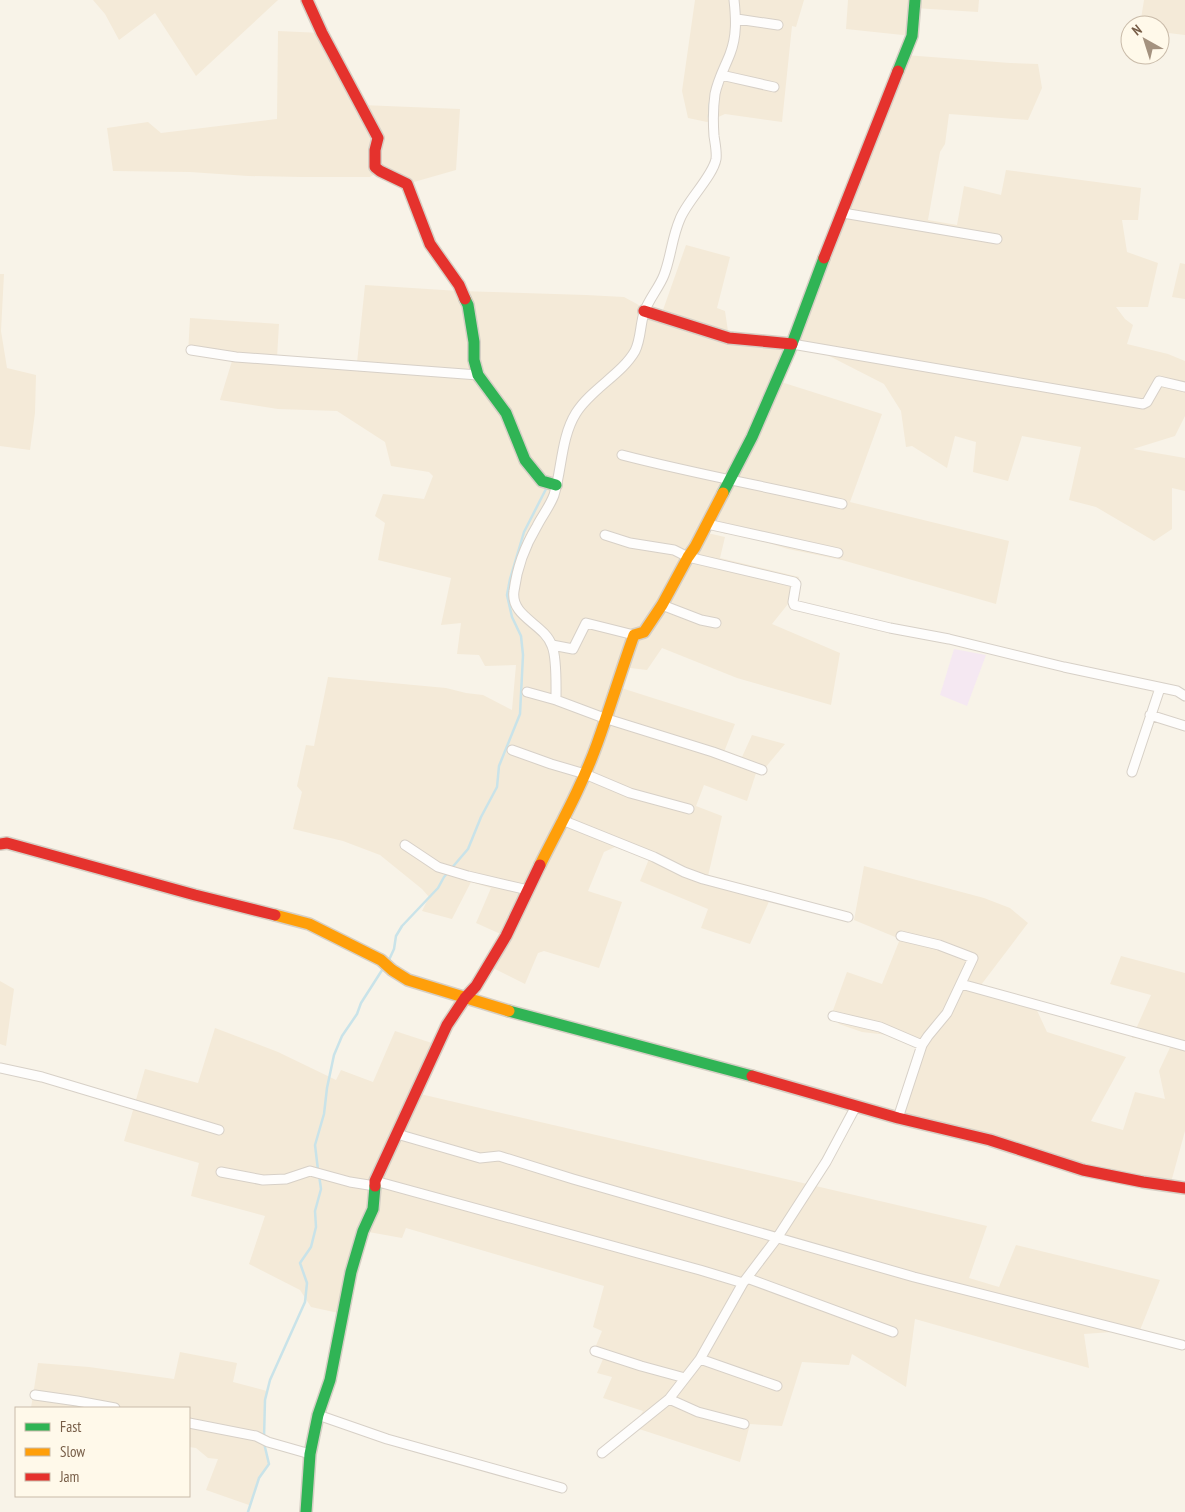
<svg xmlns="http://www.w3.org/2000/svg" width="1185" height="1512" font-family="'PT Sans Narrow',sans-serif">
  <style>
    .residential { fill: #f4ead8 }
    .education { fill: #f5e8f2 }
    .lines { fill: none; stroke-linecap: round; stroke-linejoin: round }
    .stream { stroke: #c9e3e9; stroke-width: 2.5 }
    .street-casing { stroke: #d7d0c7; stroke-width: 11 }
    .fast-casing { stroke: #d6cfc5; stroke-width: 14 }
    .slow-casing { stroke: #d6cfc5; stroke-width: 14 }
    .jam-casing { stroke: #d6cfc5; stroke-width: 14 }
    .street { stroke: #fefdfc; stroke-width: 9 }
    .fast { stroke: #30b455; stroke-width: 11 }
    .slow { stroke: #ff9f0a; stroke-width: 11 }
    .jam { stroke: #e5322d; stroke-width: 11 }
  </style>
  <rect width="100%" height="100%" fill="#f8f3e8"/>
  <path class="residential" d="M93 0H278L196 76 155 13 119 40 105 14Z
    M695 0H804L796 27 792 26 782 122 725 114 707 122 688 118 682 91Z
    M848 0H979L978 12 914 8 912 36 846 29Z
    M1144 0H1185V35L1160 32V25H1140Z
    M278 31 322 33 362 105 460 109 456 170 407 184 380 171 370 177H301L248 176 190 172 113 171 107 128 148 122 161 133 277 119Z
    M905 55 1010 63 1038 64 1042 88 1028 120 949 114 945 144 940 152 928 220 957 225 964 186 1001 195 1006 170 1141 188 1138 220H1122L1127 252 1158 263 1148 307H1116L1125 319 1133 325 1127 344 1168 354 1185 361V416L1175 436 1133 449 1185 458V491L1172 488V529L1154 541 1096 507 1069 500 1081 447 1022 436 1008 481 973 472 976 442 955 436 947 468 912 446 906 447 901 411 884 384 794 338Z
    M686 245 730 257 717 308 725 311 729 338 792 344 778 381 882 414 850 502 1009 541 996 604 842 560 788 549 729 531 725 534 707 524 703 532 725 537 720 558 799 577 792 599 772 624 840 653 831 705 737 678 662 648 647 670 622 667 615 686 735 724 724 752 742 757 752 735 785 744 765 768 758 767 747 801 704 785 696 806 722 816 708 876 771 897 750 944 701 928 708 909 640 881 649 859 615 847 604 852 588 891 622 902 599 968 544 951 538 953 525 984 489 966 505 936 476 923 491 888 471 882 452 919 422 911 429 897 422 889 380 855 343 841 293 829 302 792 297 786 306 745 314 746 328 677 446 688 466 693 483 695 512 710 516 665 485 666 479 655 457 654 461 623 441 625 451 578 378 560 385 523 375 516 383 494 424 499 433 476 429 472 391 466 385 442 337 411 278 409 220 400 232 361 188 354 190 318 279 324 277 358 357 363 365 285 459 291 586 295 624 297 637 304 644 309 663 310Z
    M1180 263 1185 264V299L1172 297Z
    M0 274H4L1 331 7 368 36 375 35 413 30 450 0 446Z
    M864 866 984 898 1010 908 1028 923 981 985 1034 1004 1047 1032 1126 1057 1091 1121 1123 1130 1135 1092 1165 1099 1159 1071 1174 1039 1132 1038 1151 995 1110 984 1121 956 1185 973V1131L1170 1186 1143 1182 898 1118 922 1039 862 1032 839 1024 832 1013 847 972 882 984 900 939 854 920Z
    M0 981 14 989 6 1046 0 1044Z
    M215 1028 278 1052 336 1080 341 1070 373 1082 395 1031 438 1045 416 1093 987 1226 969 1278 999 1287 1016 1245 1160 1280 1140 1330 1084 1334 1089 1368 915 1319 906 1387 852 1354 849 1365 802 1362 782 1426 750 1424 740 1462 633 1427 643 1411 603 1398 612 1377 597 1373 606 1352 595 1348 602 1331 593 1327 604 1286 406 1228 402 1238 363 1231 343 1314 311 1307 300 1290 249 1264 265 1216 191 1196 199 1163 124 1141 145 1069 198 1083Z
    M180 1352 237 1363 233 1382 267 1391 265 1400 264 1445 269 1464 259 1478 249 1505 206 1490 218 1459 208 1458 196 1448 189 1447V1408H109L86 1405 85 1408H31L38 1363 89 1367 174 1379Z"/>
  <path class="education" d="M954 649 986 655 967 706 940 695Z"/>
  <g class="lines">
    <path class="stream" d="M709 117 710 103
      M388 962 394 949 396 936 402 926 438 888 444 877 468 849 481 817 497 787 499 766 520 714 523 655 521 636 512 617 507 595 510 579 524 532 548 485
      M318 1170 315 1145 324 1114 327 1088 334 1055 342 1036 357 1014 361 1003 384 967
      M264 1438 265 1400 270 1380 305 1302 307 1283 300 1263 311 1247 316 1227 315 1211 321 1189 319 1175
      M248 1512 259 1478 269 1464 264 1443"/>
    <defs>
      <path id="street" d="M737 19 778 25
        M721 75 774 87
        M843 213 997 239
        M792 344 1143 404 1147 402 1159 381 1185 387
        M191 350 236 357 478 375
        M622 455C695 474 769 487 842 504
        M707 524 838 553
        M605 535 630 543 674 550 688 557 794 582 796 584 793 602 794 605 890 628 949 639 1064 667 1177 691 1185 696
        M662 605 701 620 716 623
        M552 645 573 649 586 623 634 635
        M527 692 556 700 604 718 713 752 762 770
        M556 700C556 686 557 658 552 646 545 624 510 617 514 591 517 567 525 546 537 526 542 516 550 506 554 495 562 469 561 437 576 413 591 389 622 374 635 351 641 339 640 325 644 313 648 300 659 288 664 275 671 257 672 237 680 219 687 201 713 176 716 159 717 152 715 143 714 136 713 122 713 108 715 94 718 79 725 67 730 54 737 36 736 18 734 0
        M1150 715 1185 726
        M512 750 551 764 585 774 630 793 689 809
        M1132 772 1160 688
        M562 820 654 857 684 872 703 879 848 917
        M405 845 438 867 468 876 528 890
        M961 984 1185 1046
        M833 1016 880 1027 922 1045
        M0 1068 42 1077 219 1130
        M898 1118 922 1045 928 1036 947 1013 973 958 939 945 901 936
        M397 1134 480 1158 499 1156 573 1179 914 1277 1182 1345
        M221 1172 263 1180 286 1179 310 1171 350 1182 375 1186
        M375 1181 700 1270 743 1283
        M747 1278 893 1332
        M595 1351 641 1366 685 1378
        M700 1359 777 1386
        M35 1395 77 1401 115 1408
        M669 1399 698 1412 744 1424
        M318 1415 387 1439 562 1488
        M189 1423 256 1436 268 1442 310 1454
        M602 1453 669 1399 700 1359 743 1283 777 1238 826 1162 856 1106"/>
      <path id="fast" d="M898 71 912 36 915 0
        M465 299 468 305 474 342V360L478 375 506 413 525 460 542 481 556 485
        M723 493 752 437 789 352 824 258
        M509 1011 752 1076
        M306 1512 310 1454 318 1415 330 1380 351 1272 363 1231 373 1209 375 1186"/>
      <path id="slow" d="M540 865C560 825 582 786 597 744 610 708 621 671 634 635L644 632 662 605 688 557 695 547 723 493
        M275 915 309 924 381 960 392 970 408 980 509 1011"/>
      <path id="jam" d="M307 0 322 33 378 138 375 150V167L380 171 407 184 430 244 459 285 465 299
        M824 258 898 71
        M644 311 729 338 792 344
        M0 844 7 843 195 895 275 915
        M752 1076 898 1118 990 1140 1083 1170 1143 1182 1185 1188
        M375 1186V1181L447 1025 465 998 476 986 506 936 540 865"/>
    </defs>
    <use href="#street" class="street-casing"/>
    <use href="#fast" class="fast-casing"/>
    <use href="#slow" class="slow-casing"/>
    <use href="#jam" class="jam-casing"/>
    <use href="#street" class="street"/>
    <use href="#fast" class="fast"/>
    <use href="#slow" class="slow"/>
    <use href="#jam" class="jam"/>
  </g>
  <rect x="15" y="1407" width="175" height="90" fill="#fff9ea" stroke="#c9bba9"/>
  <rect x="25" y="1423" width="25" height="8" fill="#30b455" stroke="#c9bba9"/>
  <text x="60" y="1432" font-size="15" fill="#775d47">Fast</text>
  <rect x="25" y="1448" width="25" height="8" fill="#ff9f0a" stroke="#c9bba9"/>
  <text x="60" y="1457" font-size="15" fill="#775d47">Slow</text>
  <rect x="25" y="1473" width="25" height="8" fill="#e5322d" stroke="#c9bba9"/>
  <text x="60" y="1482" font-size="15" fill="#775d47">Jam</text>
  <g transform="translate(1145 40) rotate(321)"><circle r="24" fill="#fff9ea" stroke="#c9bba9"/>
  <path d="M0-4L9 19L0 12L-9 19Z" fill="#a4927f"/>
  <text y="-8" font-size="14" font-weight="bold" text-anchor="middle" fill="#775d47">N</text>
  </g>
</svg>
